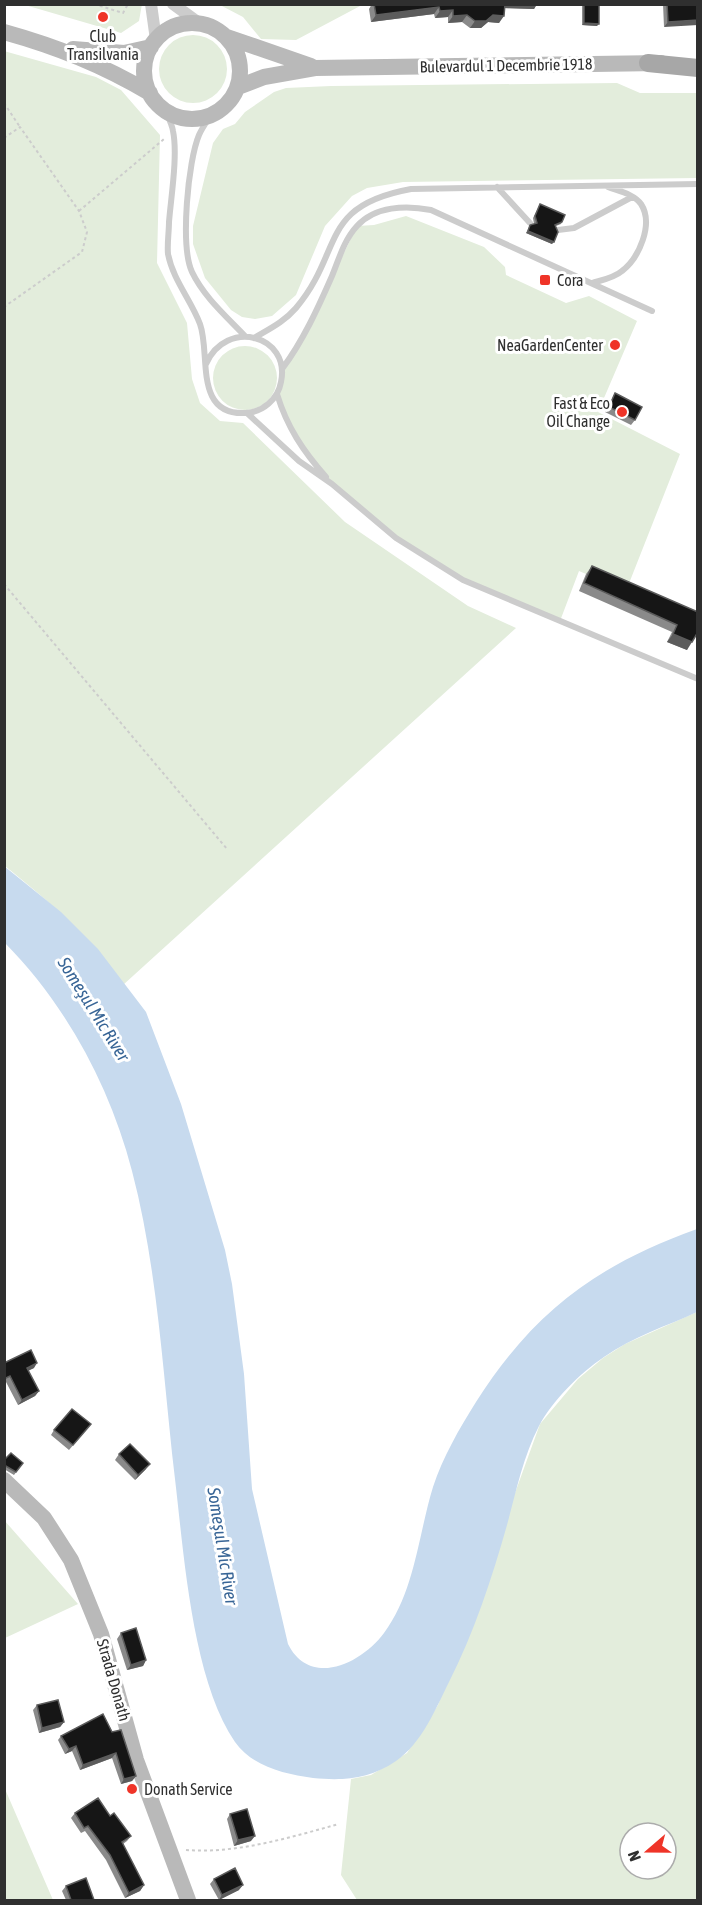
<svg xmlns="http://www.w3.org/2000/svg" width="702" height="1905" font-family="'Asap Condensed',sans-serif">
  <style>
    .green { fill: #e3eddc; fill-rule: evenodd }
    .water { fill: #c7daee }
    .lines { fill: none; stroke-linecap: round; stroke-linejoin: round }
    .path { stroke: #ccc; stroke-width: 2; stroke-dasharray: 3 3; stroke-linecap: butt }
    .lane { stroke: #ccc; stroke-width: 6 }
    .street { stroke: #ccc; stroke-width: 12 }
    .secondary { stroke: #b9b9b9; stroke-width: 16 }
    .primary { stroke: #a7a7a7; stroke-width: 18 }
    .wall { fill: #8a8a8a }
    .shaded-wall { fill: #5c5c5c }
    .building { fill: #161616; stroke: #5c5c5c; stroke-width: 1.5 }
    .poi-dot { fill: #ef3428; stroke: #fff; stroke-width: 2 }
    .labels { text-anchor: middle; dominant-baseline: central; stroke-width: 6; stroke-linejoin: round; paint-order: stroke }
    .poi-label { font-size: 16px; fill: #2f2f2f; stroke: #fff; text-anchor: start }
    .street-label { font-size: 16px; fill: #2f2f2f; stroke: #fff }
    .water-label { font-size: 18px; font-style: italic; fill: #386596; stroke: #fff }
  </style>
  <rect width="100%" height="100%" fill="#fff"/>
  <path class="green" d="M142 4 139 21 121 33 25 5Z
    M220 5H362L296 40 261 39 243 17Z
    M159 69a34 34 0 1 1 68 0a34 34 0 1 1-68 0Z
    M4 51 96 77 121 90 160 135 157 263 187 323 192 379 200 403 220 421 243 423 345 522 468 606 516 628 123 985C88 934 52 904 5 866Z
    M617 83 640 93H697V178L403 182 367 188 352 196 325 226 296 295 272 316 255 319 242 317 231 310 205 278 193 244V226L213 143 223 129 235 124 245 112 274 92 286 88 331 86Z
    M406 216 484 247 505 267 506 275 566 303 589 296 637 321 598 412 680 454 626 591 579 571 560 621 463 580 396 538 332 484 304 452 277 394 282 369 297 350 357 226 374 225Z
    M213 378a32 32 0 1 1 64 0a32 32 0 1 1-64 0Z
    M697 1312V1900H357L341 1875 351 1779 371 1775 407 1753 438 1705 540 1424 578 1379 603 1358 625 1344ZM630 1833H666V1869H630Z
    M4 1520 78 1604 5 1638H4Z
    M4 1789H5L53 1900H5Z"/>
  <path class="water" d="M4 866 61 912 98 949 146 1012 181 1104 225 1250 232 1284 244 1374 252 1489 288 1644C310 1688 361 1664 384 1633 415 1591 418 1536 433 1487 443 1457 459 1429 476 1402 534 1311 597 1265 697 1229V1312C667 1326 632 1337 604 1357 580 1373 552 1401 539 1426 523 1457 516 1492 507 1525 492 1578 474 1633 449 1682 435 1710 422 1743 396 1761 370 1779 344 1781 313 1778 284 1774 253 1767 235 1742 192 1679 184 1554 175 1479 163 1377 158 1270 132 1171 110 1086 66 1005 5 943Z"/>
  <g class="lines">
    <path class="path" d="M94 4 123 13 128 4
      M4 103 20 127
      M4 138 20 127 79 211 87 232 82 252 4 307
      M79 211 164 139
      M4 584 227 849
      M186 1850C237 1854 291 1837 339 1824"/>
    <path class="lane" d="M165 110C168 117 172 124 173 131 178 155 171 197 169 222 169 232 167 244 168 254 173 280 191 300 200 324 211 354 193 416 246 413 263 412 278 399 281 382 291 335 226 318 206 364
      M211 115C207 121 202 128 199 135 188 161 180 246 192 272 204 297 226 316 245 336
      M497 187 530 223
      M558 230 574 228 632 197
      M592 283C602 280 614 278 622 271 639 258 654 224 641 204 634 194 618 191 608 187
      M254 338C269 329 284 322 296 308 344 251 318 206 411 189L698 184
      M282 369C303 341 318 308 332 276 339 259 344 240 357 226 375 206 406 205 431 210L652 311
      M277 394C287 427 303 451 326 477
      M247 413 299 461 332 484 396 538 463 580 698 679"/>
    <path class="street" d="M151 4 156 40
      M173 4 199 23"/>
    <path class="secondary" d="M144 71a48 48 0 1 1 96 0a48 48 0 1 1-96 0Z
      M4 32C58 47 102 65 150 93
      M227 37 311 66
      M73 49 124 53 151 47
      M238 87 264 77 315 68 661 63
      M4 1480 44 1518 71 1560 101 1634 136 1760 188 1900"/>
    <path class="primary" d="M648 63 698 68"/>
  </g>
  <path class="wall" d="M372 4H537L534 9 505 8 499 23 488 22 481 28H470L462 22 448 23V17L435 18 434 14 371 22 369 9Z
    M582 4H599L597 26 582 25Z
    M663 4H698L664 27Z
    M540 204 562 222 561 224 556 226 552 244 526 233 530 225 534 224 533 218Z
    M615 393 635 420 631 425 605 412Z
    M592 566 698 612 687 650 667 642 672 632 579 591 586 574Z
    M4 1363 34 1368 28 1370 39 1391 35 1396 18 1405 6 1382Z
    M87 1429 69 1450 51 1435 54 1430Z
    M119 1454 146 1469 135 1480 115 1460Z
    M4 1460 23 1463 14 1475 4 1469Z
    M121 1633 146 1660 143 1666 127 1670 117 1639Z
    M37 1705 64 1722 60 1727 39 1733 33 1710Z
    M103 1714 136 1776 132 1781 121 1784 112 1758 80 1770 72 1751 65 1754 58 1740 61 1736Z
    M75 1813 110 1816 131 1836 127 1841 123 1844 144 1885 140 1891 125 1898 106 1860 85 1831 81 1833 71 1818Z
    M230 1814 251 1841 234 1846 227 1819Z
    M214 1879 239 1890 219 1900 210 1884Z
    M66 1886 94 1900H66L62 1891Z"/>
  <path class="shaded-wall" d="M502 4H537L534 9 500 8Z
    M439 7 434 14 371 22 376 15Z
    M453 10 448 17 435 18 440 11Z
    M467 15 462 22 448 23 453 16Z
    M493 15 504 16 499 23 488 22 481 28H470L475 21Z
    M698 20V25L664 27 668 22Z
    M584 23 599 24 597 26 582 25Z
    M528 231 554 242 552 244 526 233Z
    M673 634 692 642 687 650 667 642Z
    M37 1363 34 1368 24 1373 27 1368Z
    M39 1391 35 1396 18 1405 22 1400Z
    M150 1464 146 1469 135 1480 138 1475Z
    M146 1660 143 1666 127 1670 131 1665Z
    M64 1722 60 1727 39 1733 42 1728Z
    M76 1746 72 1751 65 1754 69 1749Z
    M116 1753 112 1758 80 1770 83 1765Z
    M136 1776 132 1781 121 1784 124 1779Z
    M255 1836 251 1841 234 1846 238 1840Z
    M144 1885 140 1891 125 1898 129 1893Z
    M243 1885 239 1890 219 1900 222 1895Z"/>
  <path class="building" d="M374 4H505L504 16 493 15 486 21H475L467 15 453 16V10L440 11 439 7 376 15Z
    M584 4H599V24L584 23Z
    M667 4H698V20L668 22Z
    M540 204 565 215 562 222 555 225 558 232 554 242 528 231 530 225 537 223 535 216Z
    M615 393 642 407 635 420 609 407Z
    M592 566 698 612V632L692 642 673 634 677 625 584 583Z
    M31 1350 37 1363 27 1368 39 1391 22 1400 10 1376 4 1379V1363Z
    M72 1409 91 1424 73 1445 54 1430Z
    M130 1444 150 1464 138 1475 119 1454Z
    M11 1453 23 1463 16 1472 4 1465V1460Z
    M136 1628 146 1660 131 1665 121 1633Z
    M58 1700 64 1722 42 1728 37 1705Z
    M103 1714 112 1732 121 1730 136 1776 124 1779 116 1753 83 1765 76 1746 69 1749 61 1736Z
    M98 1798 110 1816 114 1813 131 1836 122 1842 144 1885 129 1893 110 1855 88 1826 84 1828 75 1813Z
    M247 1809 255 1836 238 1840 230 1814Z
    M235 1868 243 1885 222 1895 214 1879Z
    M86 1878 94 1900H71L66 1886Z"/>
  <g class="poi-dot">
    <circle cx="103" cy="17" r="6"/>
    <rect x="539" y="274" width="12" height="12" rx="3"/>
    <circle cx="615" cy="345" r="6"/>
    <circle cx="622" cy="412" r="6"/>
    <circle cx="132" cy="1789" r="6"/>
  </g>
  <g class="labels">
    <g class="poi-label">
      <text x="103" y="36" text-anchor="middle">Club<tspan x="103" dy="18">Transilvania</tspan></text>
      <text x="557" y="280">Cora</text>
      <text x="603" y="345" text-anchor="end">NeaGardenCenter</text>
      <text x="610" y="403" text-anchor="end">Fast &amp; Eco<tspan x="610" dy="18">Oil Change</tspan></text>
      <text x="144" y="1789">Donath Service</text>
    </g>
    <g class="street-label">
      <text transform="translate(506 65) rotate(-1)">Bulevardul 1 Decembrie 1918</text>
      <text transform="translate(114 1680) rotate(74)">Strada Donath</text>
    </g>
    <g class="water-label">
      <text transform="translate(94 1009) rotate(58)">Someşul Mic River</text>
      <text transform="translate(223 1546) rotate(81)">Someşul Mic River</text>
    </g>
  </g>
  <rect width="702" height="1905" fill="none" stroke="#2f2f2f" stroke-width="12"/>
  <g transform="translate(648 1851) rotate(250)"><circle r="28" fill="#ffffff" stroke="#acacac" stroke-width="1.5"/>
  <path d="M0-4.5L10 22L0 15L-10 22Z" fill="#ef3428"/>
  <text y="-9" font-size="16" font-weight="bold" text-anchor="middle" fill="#2f2f2f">N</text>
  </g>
</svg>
